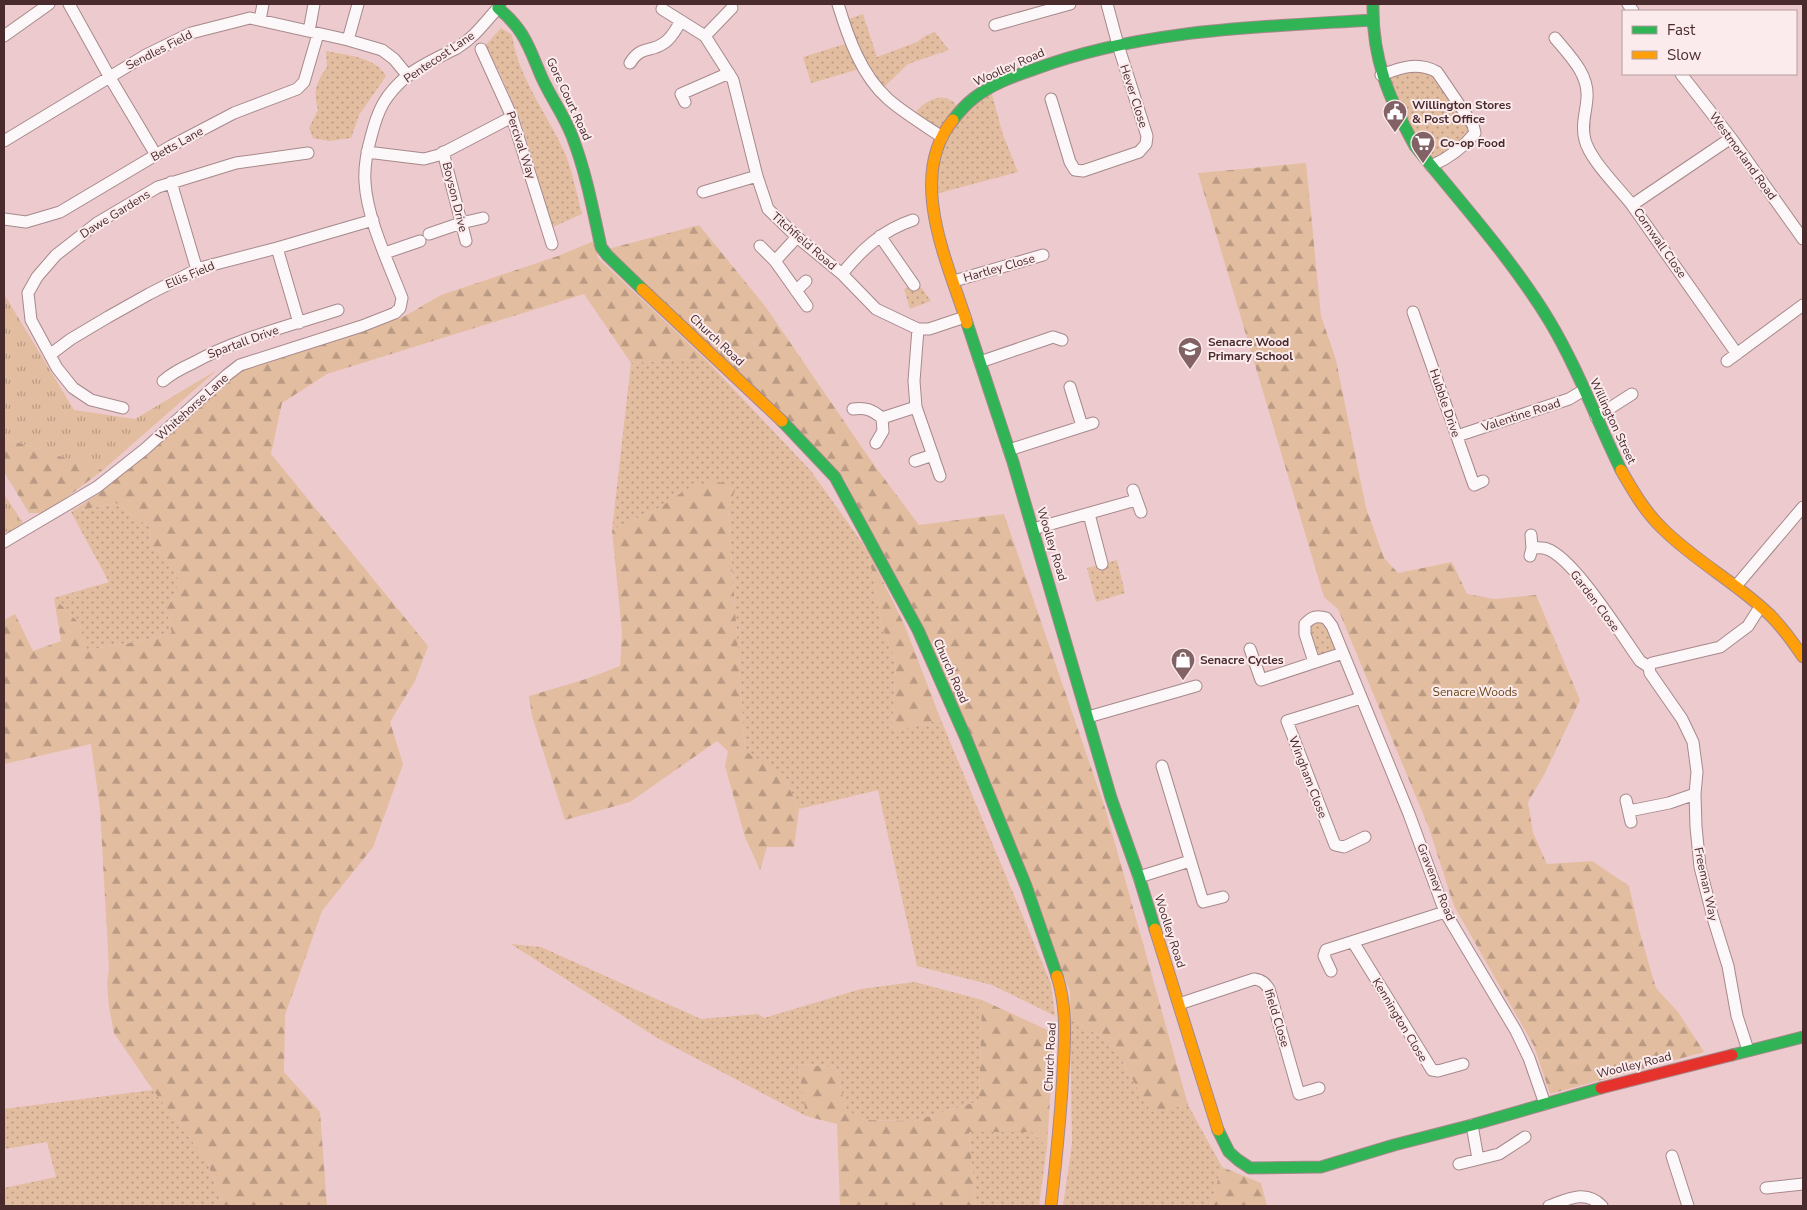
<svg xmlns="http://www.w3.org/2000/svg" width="1807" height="1210" font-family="'Nunito Sans',sans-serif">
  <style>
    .grass { fill: url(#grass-dots) }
    .forest { fill: url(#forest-firs) }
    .park { fill: url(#park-tufts) }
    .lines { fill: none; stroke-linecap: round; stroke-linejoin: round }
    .street-casing { stroke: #a6898c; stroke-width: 13 }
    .fast-casing { stroke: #a6898c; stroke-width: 13 }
    .slow-casing { stroke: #a6898c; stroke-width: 13 }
    .jam-casing { stroke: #a6898c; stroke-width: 13 }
    .street { stroke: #fcf7f8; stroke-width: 11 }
    .fast { stroke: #30b455; stroke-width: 11 }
    .slow { stroke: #ff9f0a; stroke-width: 11 }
    .jam { stroke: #e5322d; stroke-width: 11 }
    .labels { text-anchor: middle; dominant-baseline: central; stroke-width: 4; stroke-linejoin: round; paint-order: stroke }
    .street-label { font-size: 12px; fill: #492a2d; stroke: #fcebec }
    .poi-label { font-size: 12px; font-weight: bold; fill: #492a2d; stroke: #fcebec; text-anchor: start }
    .park-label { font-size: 12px; fill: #644516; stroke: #fcebec }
  </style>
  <defs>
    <pattern id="grass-dots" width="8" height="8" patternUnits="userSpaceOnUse" patternTransform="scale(1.25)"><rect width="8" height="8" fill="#e3bda0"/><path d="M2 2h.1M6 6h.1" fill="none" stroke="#ba9a83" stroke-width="1.8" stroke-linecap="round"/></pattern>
    <pattern id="forest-firs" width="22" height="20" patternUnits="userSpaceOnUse" patternTransform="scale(1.25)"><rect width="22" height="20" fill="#e3bda0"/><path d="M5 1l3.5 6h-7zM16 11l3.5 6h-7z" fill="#ba9a83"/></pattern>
    <pattern id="park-tufts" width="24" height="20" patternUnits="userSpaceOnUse" patternTransform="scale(1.25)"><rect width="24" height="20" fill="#e3bda0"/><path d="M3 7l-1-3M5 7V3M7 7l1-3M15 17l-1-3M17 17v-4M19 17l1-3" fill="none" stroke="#ba9a83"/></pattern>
  </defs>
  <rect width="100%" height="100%" fill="#edcacd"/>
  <path class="grass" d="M863 14 877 57 917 42 925 36 935 32 949 50 908 64 880 91 863 68 811 83 803 57 851 42 843 21Z
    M501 28 512 35C518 78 547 113 564 151 572 168 577 196 582 214L553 227 520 119 497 67 483 48Z
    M326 51C346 55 376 57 386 76L359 115 351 138 329 141 313 138 309 128 318 110C313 92 316 82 327 67Z
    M1428 67 1475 133 1431 166 1381 75Z
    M990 87 1003 135 1018 172 932 195 942 137 913 116C920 105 938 91 952 101 955 103 958 107 960 110Z
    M918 283 931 301 910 309 904 289Z
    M704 358 811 471 868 551 882 626 896 662 892 731 941 720 1051 984 1055 1016 992 985 917 966 878 790 799 809 783 774 745 752 728 509 736 485 659 508 612 530 631 363Z
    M116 503 149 527 150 547 163 554 180 582 166 610 172 633 136 642 87 650 79 623 54 598 109 582 71 512Z
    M1117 560 1125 593 1096 602 1087 568Z
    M1326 618 1343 653 1314 662 1305 624Z
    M511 944 541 947 701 1019 758 1014 764 1018 861 989 915 982 982 1000 979 1101 914 1121 864 1120 846 1110 836 1068 798 1064 806 1116 659 1039Z
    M1070 1019 1112 1043 1151 1111 1188 1105 1222 1167 1210 1206H1063L1072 1144Z
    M153 1090 207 1161 223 1206H4V1188L56 1177 47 1142 4 1149V1109Z
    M969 1131 1032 1132 1047 1147 1039 1206H976Z"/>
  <path class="forest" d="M1306 163 1321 316 1336 360 1366 508 1384 558 1398 573 1452 562 1467 594 1494 599 1536 595 1580 700 1544 775 1528 802 1533 833 1547 864 1592 861 1629 886 1639 930 1656 988 1678 1012 1704 1052 1550 1094 1534 1046 1454 906 1429 828 1338 609 1324 597 1198 173Z
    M699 225 765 306 874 465 919 525 1004 514 1106 811 1188 1105 1151 1112 1112 1043 1070 1019V992L1008 833 845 480 608 249Z
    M596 240 598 258 704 358 631 363 584 294 327 374 282 403 271 454 428 646 415 681 390 722 403 764 373 847 322 911 285 1015 284 1072 320 1112 327 1206H223L207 1161 153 1090 114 1033 109 1007 107 983 109 968 100 809 91 744 4 764V620L15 614 33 651 61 641 54 598 79 623 87 650 136 642 172 633 166 610 180 582 163 554 150 547 149 527 116 503 71 512 101 492 240 370 405 316 441 295 558 256Z
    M4 438 103 470 46 513H29L4 472Z
    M710 481 737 485 728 509 745 751 783 774 799 809 794 847H767L760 870 745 837 725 766 728 751 717 741 630 802 565 820 532 716 529 696 586 679 620 666 622 633 612 530 659 508 684 491Z
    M868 551 904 624 941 720 892 731 896 662 882 626Z
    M982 1000 1054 1033 1047 1147 1032 1132H969L976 1206H840L837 1124 806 1116 798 1064 836 1068 846 1109 864 1120 914 1121 979 1101Z
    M1222 1167 1261 1183 1267 1206H1210Z"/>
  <path class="park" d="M4 294 74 410 135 419 217 370 103 470 4 438Z
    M4 494 23 523 10 532H4Z"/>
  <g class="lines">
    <defs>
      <path id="street" d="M69 4 109 76 156 155
        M838 4C848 37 861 75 888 99 904 113 924 125 942 137
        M1628 4 1633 11
        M662 9 705 36 733 80 757 176 768 209 797 237 842 274 876 309 918 329H929L965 317
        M260 20 263 4
        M995 25 1070 4
        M309 31 314 4
        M4 36 49 4
        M705 36 732 8
        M1555 38C1569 55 1589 74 1587 98 1586 113 1581 125 1585 140 1590 160 1619 188 1632 205
        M348 40 358 4
        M481 49 512 117 552 244
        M630 63C641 45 650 53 664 43 672 38 676 29 681 21
        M1681 74 1731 138 1803 239
        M1381 75C1400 68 1417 61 1437 72L1473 125 1475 133C1463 148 1449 158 1431 166
        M1051 99 1070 162 1075 170 1083 171 1139 152 1146 144 1147 136 1118 45 1107 4
        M685 102 681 94 729 73
        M1731 138 1632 205 1737 354
        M4 141 146 55 191 33 250 18 348 40 382 50 394 59 408 76
        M367 152 424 159 439 155 512 117
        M443 152 466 241
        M171 182 197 270
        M703 192 757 176
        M4 219 26 222 60 212 171 146 234 113 297 89 304 82 318 34
        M429 234 461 223 483 218
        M880 236 914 285
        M760 246 775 261 807 306
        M277 248 299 323
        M385 253 420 241
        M775 261 797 237
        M842 274C862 249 883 230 913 220
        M954 281 1043 255
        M796 291 806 281
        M1413 312 1474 485 1483 481
        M918 329 914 381 916 407 940 476
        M51 354 71 339 108 317 149 294 200 268 277 248 373 220
        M1727 361 1803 305
        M980 362 1053 337 1062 340
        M163 381C172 373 182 368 193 363 238 338 289 326 338 310
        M1070 387 1082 426
        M123 408 91 400 73 388 57 368 31 320 28 293 37 277 56 255 97 223 158 187 236 163 308 153
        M853 409C866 407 872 410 882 418L883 431 876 443
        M1596 417 1632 394
        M882 418 916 407
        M1457 436 1569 399 1584 390
        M1009 450 1093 423
        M915 461 933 455
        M1133 490 1141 512
        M1089 514 1102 564
        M1033 529 1136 500
        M4 542 97 487 145 449 227 375 240 365 362 326 395 313 400 308 402 298C389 264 367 219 365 182 364 167 367 151 371 137 378 109 385 95 407 76 422 64 440 57 457 48 474 38 485 22 498 8
        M1532 548C1536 548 1543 547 1547 549 1574 558 1622 636 1640 661L1649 667
        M1530 556 1532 548 1531 535
        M1736 586 1803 507
        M1250 649 1261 680 1343 653
        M1314 662 1305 634V624C1312 617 1316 615 1326 618L1332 626 1409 814 1445 912 1516 1031 1529 1058 1545 1104
        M1649 667 1650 673 1682 719 1693 742 1697 772 1695 794 1696 827 1700 867 1713 918 1728 966 1737 1016 1748 1050
        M1649 667 1652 663 1720 647 1748 626 1760 607
        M1361 698 1287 721 1335 845 1344 847 1365 837
        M1088 717 1196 686
        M1162 766 1203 902 1223 897
        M1626 800 1631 822
        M1629 811 1669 803 1695 794
        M1139 877 1190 861
        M1353 942 1432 1070 1438 1071 1463 1064
        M1331 971 1324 956 1326 950 1445 912
        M1179 1004 1254 979C1262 980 1265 983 1269 989L1299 1094 1319 1088
        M1472 1125 1478 1159
        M1672 1156 1688 1206
        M1459 1164 1499 1154 1525 1137
        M1766 1188 1803 1184
        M1549 1206C1568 1199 1586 1189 1602 1206"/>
      <path id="fast" d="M500 4 498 8C525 30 529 48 542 78 551 98 564 115 572 136 586 172 593 210 601 247L607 255 642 289
        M1373 4C1372 59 1389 99 1415 146 1461 203 1512 259 1550 322 1578 369 1597 421 1621 470
        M953 120C959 112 965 105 974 98 992 84 1014 76 1035 69 1142 29 1259 27 1372 20
        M967 323 1013 462 1111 798 1139 877 1155 929
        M782 421 835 477 918 630 965 736 1026 886 1057 976
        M1732 1055 1803 1037
        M1218 1130 1229 1152 1238 1160 1250 1168 1321 1167 1394 1145 1472 1125 1601 1088"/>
      <path id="slow" d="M953 120C906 177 948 263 967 323
        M642 289 782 421
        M1621 470C1633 491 1645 512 1663 529 1695 561 1737 583 1770 615 1783 628 1793 642 1803 657
        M1155 929 1218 1130
        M1051 1206C1056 1161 1061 1116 1063 1071 1065 1039 1067 1007 1057 976"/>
      <path id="jam" d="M1601 1088 1732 1055"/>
    </defs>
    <use href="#street" class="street-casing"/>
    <use href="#fast" class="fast-casing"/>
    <use href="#slow" class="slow-casing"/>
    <use href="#jam" class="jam-casing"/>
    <use href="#street" class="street"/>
    <use href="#fast" class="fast"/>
    <use href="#slow" class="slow"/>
    <use href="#jam" class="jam"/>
  </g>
  <defs>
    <symbol id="civic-pin" viewBox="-11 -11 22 30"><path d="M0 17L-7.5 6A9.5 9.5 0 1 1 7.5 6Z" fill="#826265" stroke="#fcebec"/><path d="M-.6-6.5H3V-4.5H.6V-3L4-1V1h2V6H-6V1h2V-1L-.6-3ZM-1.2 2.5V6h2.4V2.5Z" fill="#fff"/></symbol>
    <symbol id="supermarket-pin" viewBox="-11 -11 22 30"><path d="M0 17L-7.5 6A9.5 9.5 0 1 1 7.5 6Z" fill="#826265" stroke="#fcebec"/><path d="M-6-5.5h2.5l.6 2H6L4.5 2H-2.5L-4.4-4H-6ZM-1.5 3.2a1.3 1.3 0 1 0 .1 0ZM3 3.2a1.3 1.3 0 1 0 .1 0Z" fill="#fff"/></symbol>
    <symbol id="school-pin" viewBox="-11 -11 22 30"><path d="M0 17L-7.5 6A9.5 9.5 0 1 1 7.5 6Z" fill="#826265" stroke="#fcebec"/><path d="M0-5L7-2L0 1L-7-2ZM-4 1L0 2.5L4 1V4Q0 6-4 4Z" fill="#fff"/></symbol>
    <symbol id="shop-pin" viewBox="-11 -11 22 30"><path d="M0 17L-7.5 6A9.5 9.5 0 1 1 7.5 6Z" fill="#826265" stroke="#fcebec"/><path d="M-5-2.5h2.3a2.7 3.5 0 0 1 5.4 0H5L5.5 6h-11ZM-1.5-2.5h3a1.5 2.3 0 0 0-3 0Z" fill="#fff"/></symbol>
  </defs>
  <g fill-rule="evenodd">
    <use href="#civic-pin" x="1381" y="98" width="28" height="38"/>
    <use href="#supermarket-pin" x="1409" y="129" width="28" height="38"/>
    <use href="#school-pin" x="1176" y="335" width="28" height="38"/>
    <use href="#shop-pin" x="1169" y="646" width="28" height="38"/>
  </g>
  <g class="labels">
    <g class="street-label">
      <text transform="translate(159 50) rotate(-27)">Sendles Field</text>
      <text transform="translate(439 57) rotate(-34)">Pentecost Lane</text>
      <text transform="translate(1009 67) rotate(-24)">Woolley Road</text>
      <text transform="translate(1134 96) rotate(72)">Hever Close</text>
      <text transform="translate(569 99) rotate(65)">Gore Court Road</text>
      <text transform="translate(177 144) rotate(-29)">Betts Lane</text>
      <text transform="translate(521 145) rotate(72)">Percival Way</text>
      <text transform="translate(1743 156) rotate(54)">Westmorland Road</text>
      <text transform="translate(455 197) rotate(76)">Boyson Drive</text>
      <text transform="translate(115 214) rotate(-32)">Dawe Gardens</text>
      <text transform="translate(804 241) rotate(41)">Titchfield Road</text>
      <text transform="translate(1660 243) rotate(55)">Cornwall Close</text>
      <text transform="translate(999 268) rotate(-16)">Hartley Close</text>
      <text transform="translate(190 275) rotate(-23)">Ellis Field</text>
      <text transform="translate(717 340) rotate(43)">Church Road</text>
      <text transform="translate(243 342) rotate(-20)">Spartall Drive</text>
      <text transform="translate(1445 403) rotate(71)">Hubble Drive</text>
      <text transform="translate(192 407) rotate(-42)">Whitehorse Lane</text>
      <text transform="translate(1521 415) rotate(-18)">Valentine Road</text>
      <text transform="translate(1613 421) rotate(65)">Willington Street</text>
      <text transform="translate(1052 544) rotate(73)">Woolley Road</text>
      <text transform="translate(1595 601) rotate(53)">Garden Close</text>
      <text transform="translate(951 671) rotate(66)">Church Road</text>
      <text transform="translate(1308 777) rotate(69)">Wingham Close</text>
      <text transform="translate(1436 882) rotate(68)">Graveney Road</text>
      <text transform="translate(1706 884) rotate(78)">Freeman Way</text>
      <text transform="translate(1170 931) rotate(72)">Woolley Road</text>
      <text transform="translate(1277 1018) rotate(73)">Ifield Close</text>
      <text transform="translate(1400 1020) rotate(59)">Kennington Close</text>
      <text transform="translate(1050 1057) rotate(-87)">Church Road</text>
      <text transform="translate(1634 1065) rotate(-14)">Woolley Road</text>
    </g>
    <g class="poi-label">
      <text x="1412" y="105">Willington Stores<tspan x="1412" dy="14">&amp; Post Office</tspan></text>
      <text x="1440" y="143">Co-op Food</text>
      <text x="1208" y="342">Senacre Wood<tspan x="1208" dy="14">Primary School</tspan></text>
      <text x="1200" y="660">Senacre Cycles</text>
    </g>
    <g class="park-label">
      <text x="1475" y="692">Senacre Woods</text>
    </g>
  </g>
  <rect width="1807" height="1210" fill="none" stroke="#492a2d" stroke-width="10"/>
  <rect x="1622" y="10" width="175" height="65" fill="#fcebec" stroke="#b49ea0"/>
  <rect x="1632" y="26" width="25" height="8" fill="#30b455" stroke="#b49ea0"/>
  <text x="1667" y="35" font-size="15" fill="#492a2d">Fast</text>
  <rect x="1632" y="51" width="25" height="8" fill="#ff9f0a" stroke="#b49ea0"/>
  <text x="1667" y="60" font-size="15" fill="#492a2d">Slow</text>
</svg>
